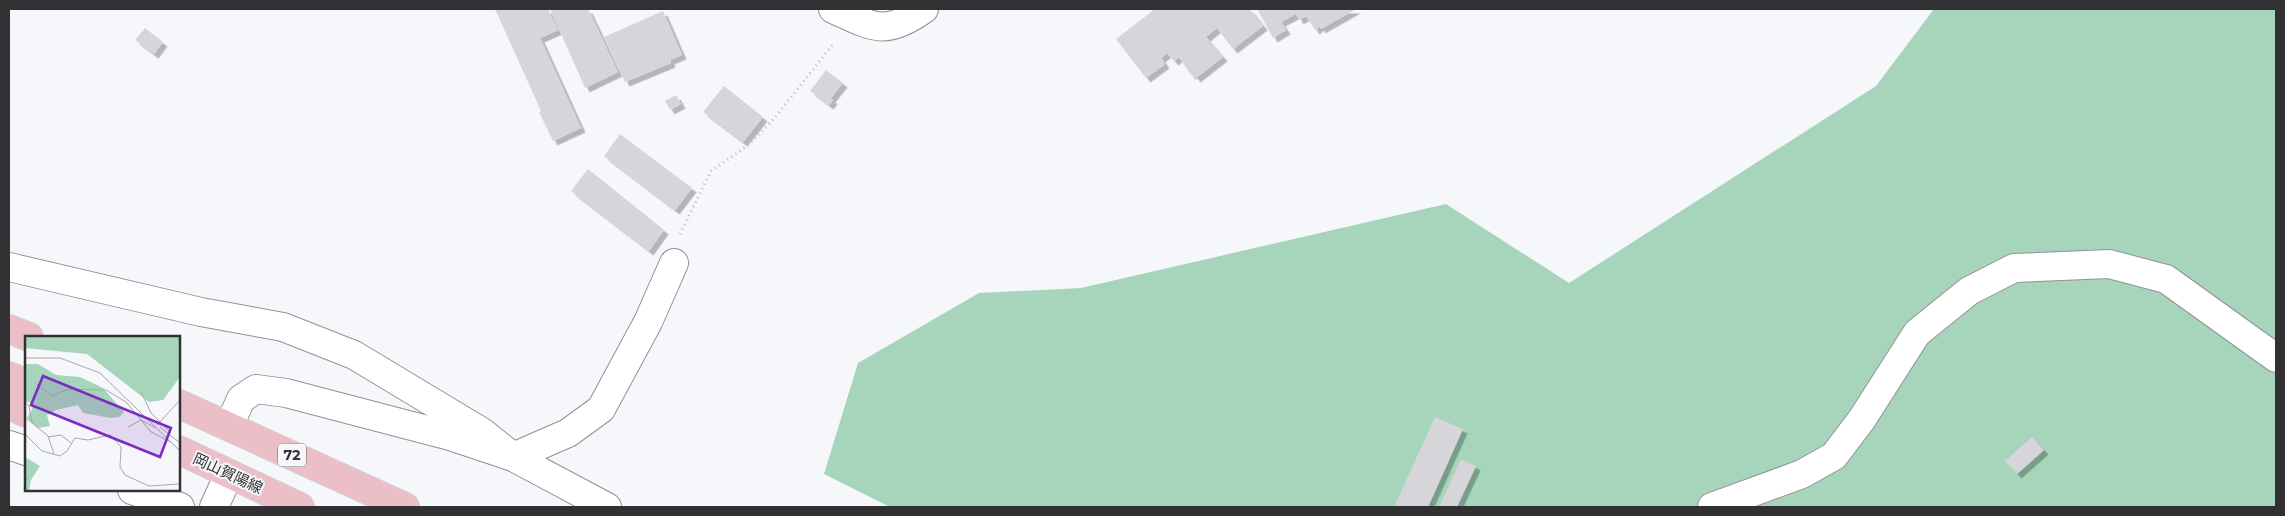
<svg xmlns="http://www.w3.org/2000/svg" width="2285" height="516" font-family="Montserrat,'Noto Sans JP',sans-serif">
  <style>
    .green { fill: #a6d5bb }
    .building { fill: #d6d5da; filter: url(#shadow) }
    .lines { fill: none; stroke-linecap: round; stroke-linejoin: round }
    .minor-casing { stroke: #919296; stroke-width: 30 }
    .major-casing { stroke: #d2d2d2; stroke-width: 30 }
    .path { stroke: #babcbf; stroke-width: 3; stroke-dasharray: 1 4; stroke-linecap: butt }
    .minor { stroke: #fff; stroke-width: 28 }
    .major { stroke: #ecbec7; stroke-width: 28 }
    .labels { text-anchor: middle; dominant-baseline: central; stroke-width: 4; stroke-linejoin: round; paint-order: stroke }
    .shield { fill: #f5f7fb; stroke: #6c6c6f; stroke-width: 1 }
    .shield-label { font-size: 14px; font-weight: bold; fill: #313133 }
    .street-label { font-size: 15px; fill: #313133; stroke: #f5f7fb }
    .inset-road { fill: none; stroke: #a7a8ab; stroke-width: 1 }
    .view { fill: #7b2cbf; fill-opacity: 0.15; stroke: #7b2cbf; stroke-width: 2.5 }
    .inset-edge { fill: none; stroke: #313133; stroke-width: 2.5 }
  </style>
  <defs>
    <filter id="shadow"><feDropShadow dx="4.5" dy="4.5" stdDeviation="0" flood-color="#0004"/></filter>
  </defs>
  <rect width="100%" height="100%" fill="#f5f7fb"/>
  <path class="green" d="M1934 9H2276V507H890L824 474 858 363 979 293 1081 288 1446 204 1569 283 1876 86Z"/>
  <path class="building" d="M495 9H548L558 30 540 38 581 128 553 141 539 112 541 111Z
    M550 9H588L618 72 585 88Z
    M1155 9H1250L1263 26 1233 49 1217 28 1206 37 1223 57 1196 78 1193 74 1191 75 1179 57 1174 61 1167 53 1161 58 1165 64 1146 78 1116 39Z
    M1257 9H1356L1321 29 1320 26 1315 30 1306 16 1299 20 1296 14 1281 22 1286 30 1273 38Z
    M663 11 682 55 670 60 671 63 625 82 604 37Z
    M145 28 163 42 154 54 135 40Z
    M826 70 843 83 831 98 833 100 829 105 810 91Z
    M724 86 763 117 743 142 703 112Z
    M676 95 681 104 670 110 665 101Z
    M620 134 692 188 675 210 604 156Z
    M588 169 664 230 649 251 571 191Z
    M1435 417 1463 429 1428 507H1394Z
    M2032 437 2044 450 2017 474 2005 461Z
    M1461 459 1476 466 1457 507H1439Z"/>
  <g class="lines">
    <defs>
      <path id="minor" d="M833 9C873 27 885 37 924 9
        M9 267 201 312 283 327 354 355 482 432 513 457 607 507
        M229 426 241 399 256 389 286 393 450 436 513 457 568 433 601 409 648 322 674 263
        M9 445 26 451
        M132 490 180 507
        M214 507 229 474
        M1712 507 1802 474 1834 456 1862 419 1917 333 1969 291 2014 268 2109 264 2166 279 2276 358"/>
      <path id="major" d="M9 329 29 337
        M9 376 26 383
        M179 404 405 507
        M9 405 26 413
        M179 450 300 507"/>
    </defs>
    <use href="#minor" class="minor-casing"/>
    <use href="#major" class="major-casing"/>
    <path class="path" d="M680 234 711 171 747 146 772 121 834 43"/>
    <use href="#minor" class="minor"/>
    <use href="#major" class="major"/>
  </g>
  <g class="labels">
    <rect class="shield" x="278" y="443.5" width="28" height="23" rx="4"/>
    <g class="shield-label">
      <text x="292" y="455">72</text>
    </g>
    <g class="street-label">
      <text transform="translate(228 473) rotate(25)">岡山賀陽線</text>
    </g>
  </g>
  <g transform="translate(25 336)">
    <rect width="155" height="155" fill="#f5f7fb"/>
    <path d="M0 0H155V41L138 64 124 66 62 18 0 12ZM0 28H13L31 39 55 41 78 52 99 76 94 81 86 82 58 77 53 69 31 74 22 79 25 90 13 92 1 83 7 74 6 67 0 65ZM0 121 15 130 6 144 4 155H0Z" fill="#a6d5bb"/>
    <path class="inset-road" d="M0 22H35L75 37 155 115M9 46 27 60 44 53 81 54 101 66 126 96 146 106M116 56 126 77 144 95M0 66 4 70 7 87 23 100 29 118M132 89 155 64M103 91 116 84 131 92M135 91 155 107M0 98 17 115 35 120 42 115 50 102 63 104 85 99 96 111 95 131 100 139 124 150 155 148M23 101 36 99 46 107"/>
    <path class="view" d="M18 40 146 92 135 121 6 69Z"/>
    <rect width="155" height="155" class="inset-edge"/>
  </g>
  <rect width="2285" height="516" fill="none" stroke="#313133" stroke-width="20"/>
</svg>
